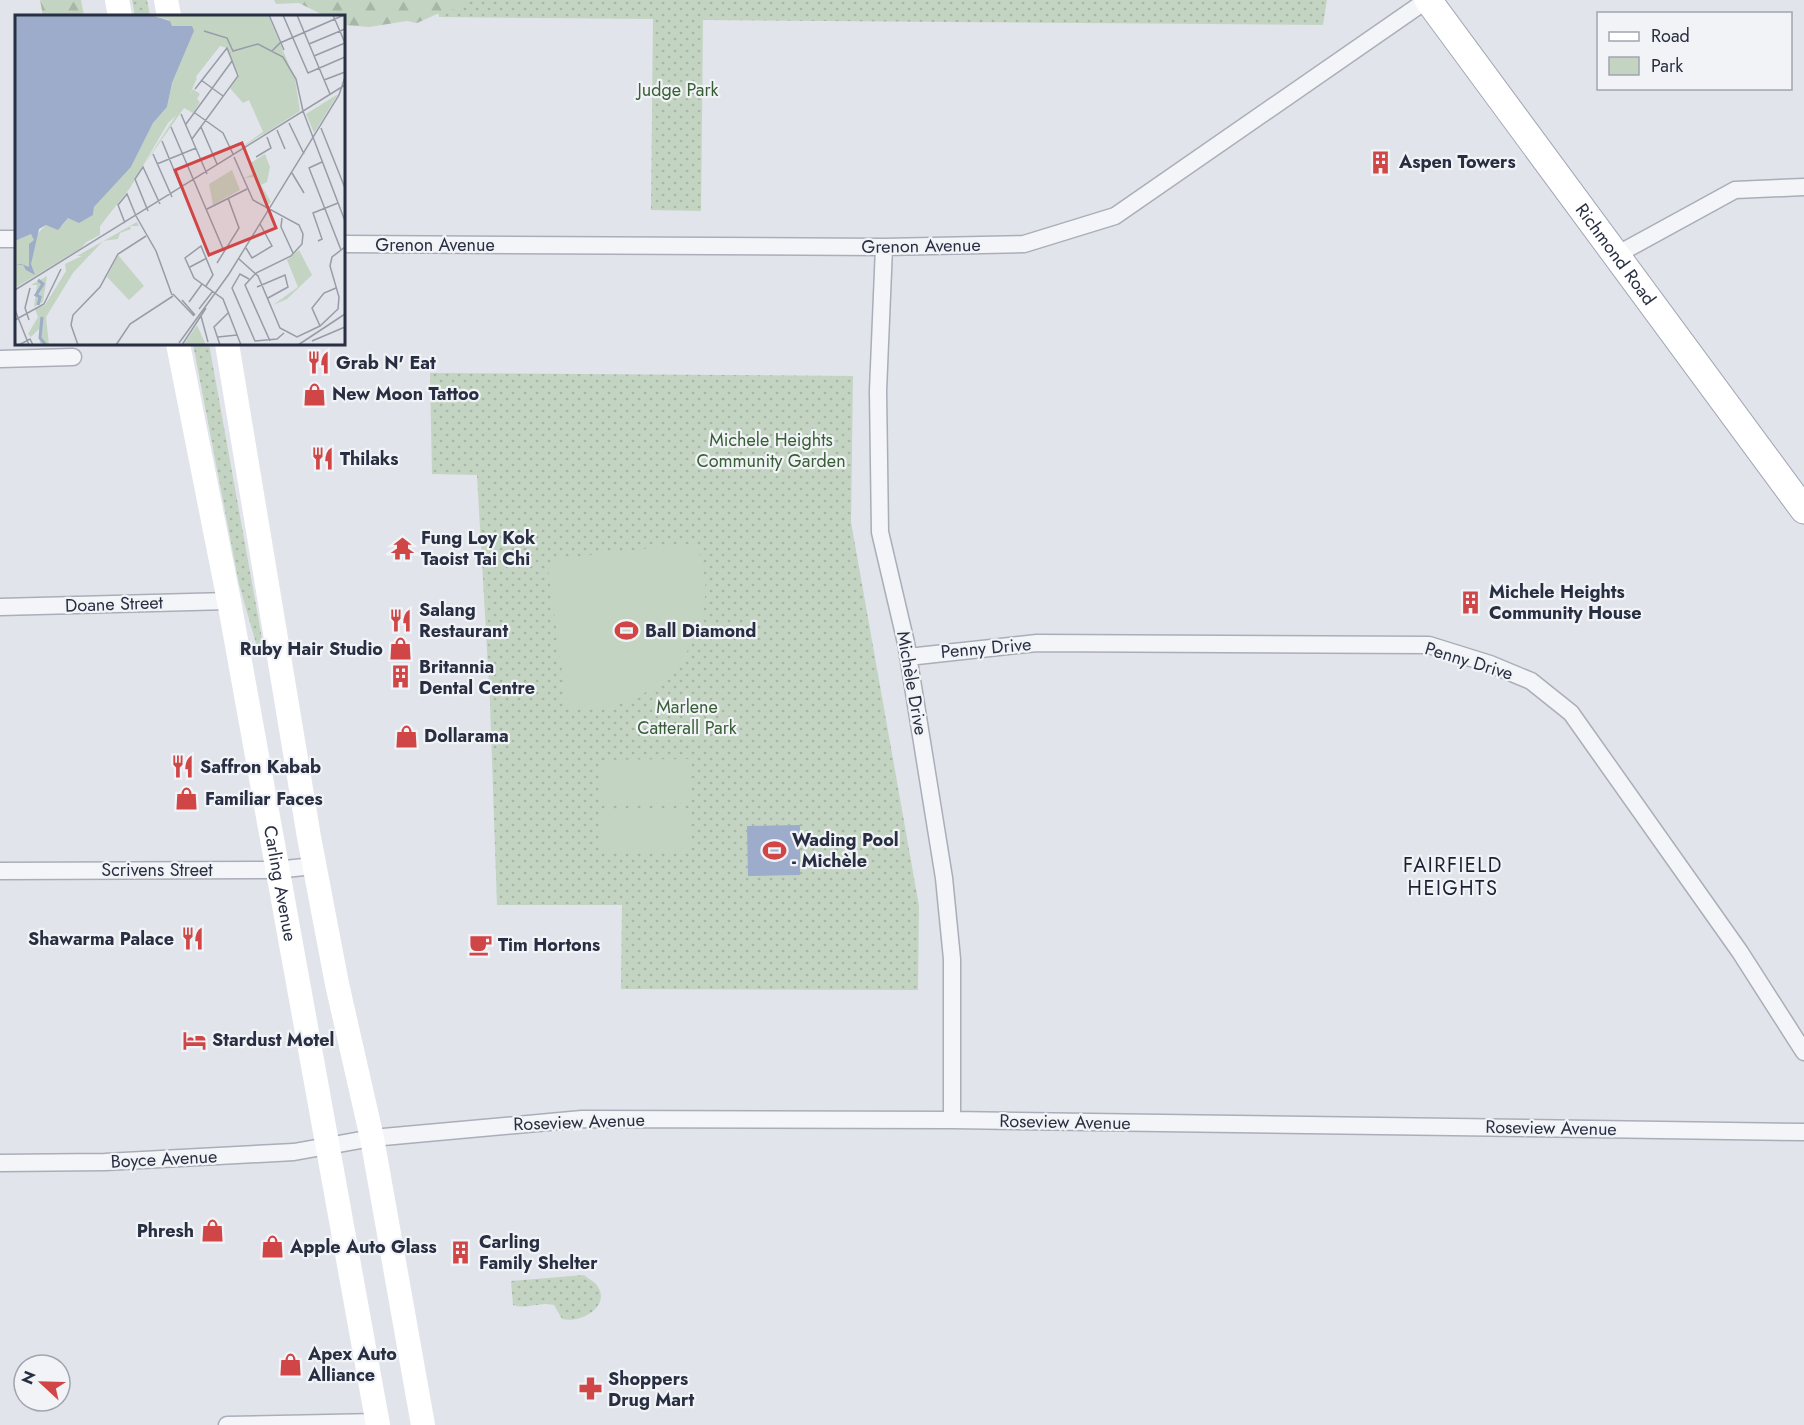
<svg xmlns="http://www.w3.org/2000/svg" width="1804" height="1425" font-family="Jost,sans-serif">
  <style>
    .green { fill: url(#green-dots) }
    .forest { fill: url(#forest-firs) }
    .pitch { fill: #c4d4c2 }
    .water { fill: #9cacca }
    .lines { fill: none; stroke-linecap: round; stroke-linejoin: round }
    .street-casing { stroke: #aaaeb8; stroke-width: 19 }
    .primary-casing { stroke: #a1a6b6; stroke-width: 29 }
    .street { stroke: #f4f5f8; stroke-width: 16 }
    .secondary { stroke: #fff; stroke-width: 24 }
    .primary { stroke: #fff; stroke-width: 27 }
    .labels { text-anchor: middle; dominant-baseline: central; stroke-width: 4.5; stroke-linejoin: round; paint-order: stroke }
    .park-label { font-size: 18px; fill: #385e36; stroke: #f1f3f7 }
    .poi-label { font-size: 18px; font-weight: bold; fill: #292f42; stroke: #f1f3f7; text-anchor: start }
    .street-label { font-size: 18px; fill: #292f42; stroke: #f1f3f7 }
    .neighbourhood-label { font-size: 20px; letter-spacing: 1.5px; fill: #1b2033; stroke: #f1f3f7 }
    .inset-river { fill: none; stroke: #9cacca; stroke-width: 3 }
    .inset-road { fill: none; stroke: #979ca7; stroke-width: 1.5 }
    .view { fill: #d04646; fill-opacity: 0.15; stroke: #d04646; stroke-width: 3 }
    .inset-edge { fill: none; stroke: #292f42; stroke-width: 3 }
  </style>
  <defs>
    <pattern id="green-dots" width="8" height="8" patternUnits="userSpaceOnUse" patternTransform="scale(1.5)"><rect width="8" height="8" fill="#c4d4c2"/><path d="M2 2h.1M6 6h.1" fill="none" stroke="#a8b6a8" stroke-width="1.8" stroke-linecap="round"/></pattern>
    <pattern id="forest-firs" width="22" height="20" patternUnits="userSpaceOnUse" patternTransform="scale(1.5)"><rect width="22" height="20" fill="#c4d4c2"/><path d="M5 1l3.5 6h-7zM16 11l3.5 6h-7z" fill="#a8b6a8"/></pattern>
  </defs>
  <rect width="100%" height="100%" fill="#e1e4ea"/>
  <path class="green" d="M132 0H147L150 16H135Z
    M436 0H1327L1323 25 703 20 701 211 651 210 653 19 439 17Z
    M193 344H209L263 644 257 647 239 584Z
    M430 373 853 376 851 522 919 906 918 990 621 989 622 905H497L490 702 477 475 432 474Z
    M584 1275C587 1278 593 1281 596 1284 613 1305 582 1324 562 1319L554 1305C540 1301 526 1310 513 1305L511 1281Z"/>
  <path class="forest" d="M40 0H81L84 16H43Z
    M274 0H469L462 9 446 10 417 23 407 21 369 27 344 25V16H325L299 3 276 4Z"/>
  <path class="pitch" d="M697 543C699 554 704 567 705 579 710 640 665 698 604 708 592 710 579 708 567 708L548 568 555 559Z
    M691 759V802L601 803 600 760Z
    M691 808V851L601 852V809Z"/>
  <path class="water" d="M800 825V875L748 876 747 826Z"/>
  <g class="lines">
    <defs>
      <path id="street" d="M0 239H16
        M344 244 884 247 1024 244 1115 216 1427 0
        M884 247 878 391 880 532 906 643 944 878 952 959V1120
        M1618 254 1735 190 1804 187
        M0 359 73 357
        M0 607 229 601
        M908 657 1037 643 1429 645 1490 664 1531 681 1571 713 1740 952 1804 1052
        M0 871 275 870 314 866
        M0 1163 105 1162 294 1152 372 1138 582 1119 952 1120 1804 1132
        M227 1425 378 1422"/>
      <g id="primary">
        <path id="s2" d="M1428 0 1804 510"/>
      </g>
    </defs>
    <use href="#street" class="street-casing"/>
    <use href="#primary" class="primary-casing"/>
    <use href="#street" class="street"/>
    <g class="secondary">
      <path d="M117 0 120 16"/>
      <path d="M166 0 169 16"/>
      <path id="s1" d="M178 344 229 601 378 1425"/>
      <path d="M227 344 309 837 337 984 372 1138 423 1425"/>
    </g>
    <use href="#primary" class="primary"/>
  </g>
  <defs>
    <symbol id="building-bare" viewBox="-9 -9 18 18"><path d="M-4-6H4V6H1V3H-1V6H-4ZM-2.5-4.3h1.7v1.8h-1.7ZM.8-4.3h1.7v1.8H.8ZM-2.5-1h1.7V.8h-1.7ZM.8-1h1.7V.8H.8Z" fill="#d04646" stroke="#f1f3f7" stroke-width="2.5" paint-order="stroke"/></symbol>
    <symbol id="restaurant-bare" viewBox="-9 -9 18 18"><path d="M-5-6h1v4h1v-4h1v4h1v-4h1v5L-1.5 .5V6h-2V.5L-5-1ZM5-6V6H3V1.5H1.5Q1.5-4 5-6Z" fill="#d04646" stroke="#f1f3f7" stroke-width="2.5" paint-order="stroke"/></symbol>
    <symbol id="shop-bare" viewBox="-9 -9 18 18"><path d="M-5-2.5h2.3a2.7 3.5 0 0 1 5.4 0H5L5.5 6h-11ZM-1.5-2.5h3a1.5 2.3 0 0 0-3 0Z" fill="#d04646" stroke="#f1f3f7" stroke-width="2.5" paint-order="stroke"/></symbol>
    <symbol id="temple-bare" viewBox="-9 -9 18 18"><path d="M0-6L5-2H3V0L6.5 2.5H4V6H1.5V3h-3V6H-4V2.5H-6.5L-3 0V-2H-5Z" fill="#d04646" stroke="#f1f3f7" stroke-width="2.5" paint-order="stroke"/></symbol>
    <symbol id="stadium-bare" viewBox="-9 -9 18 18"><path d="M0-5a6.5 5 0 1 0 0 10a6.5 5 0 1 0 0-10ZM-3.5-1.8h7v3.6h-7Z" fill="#d04646" stroke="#f1f3f7" stroke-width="2.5" paint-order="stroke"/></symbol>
    <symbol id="cafe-bare" viewBox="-9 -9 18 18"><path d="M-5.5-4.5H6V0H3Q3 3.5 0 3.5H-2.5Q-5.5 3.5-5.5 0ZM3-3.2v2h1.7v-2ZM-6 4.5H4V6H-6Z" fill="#d04646" stroke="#f1f3f7" stroke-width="2.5" paint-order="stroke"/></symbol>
    <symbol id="hotel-bare" viewBox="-9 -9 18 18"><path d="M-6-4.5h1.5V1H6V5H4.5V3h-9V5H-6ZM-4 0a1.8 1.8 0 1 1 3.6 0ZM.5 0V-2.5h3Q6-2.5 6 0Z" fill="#d04646" stroke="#f1f3f7" stroke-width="2.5" paint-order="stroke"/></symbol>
    <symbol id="pharmacy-bare" viewBox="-9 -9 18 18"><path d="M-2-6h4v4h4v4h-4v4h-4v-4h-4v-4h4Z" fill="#d04646" stroke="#f1f3f7" stroke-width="2.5" paint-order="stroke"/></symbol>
  </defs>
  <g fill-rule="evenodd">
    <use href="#building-bare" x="1364" y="146" width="33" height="33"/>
    <use href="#restaurant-bare" x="302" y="346" width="33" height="33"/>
    <use href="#shop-bare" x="298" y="378" width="33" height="33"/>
    <use href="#restaurant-bare" x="306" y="442" width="33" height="33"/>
    <use href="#temple-bare" x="386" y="532" width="33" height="33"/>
    <use href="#building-bare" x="1454" y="586" width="33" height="33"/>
    <use href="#restaurant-bare" x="384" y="604" width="33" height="33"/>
    <use href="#stadium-bare" x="610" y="614" width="33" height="33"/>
    <use href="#shop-bare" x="384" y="632" width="33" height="33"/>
    <use href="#building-bare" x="384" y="660" width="33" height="33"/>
    <use href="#shop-bare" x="390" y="720" width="33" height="33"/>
    <use href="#restaurant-bare" x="166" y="750" width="33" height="33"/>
    <use href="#shop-bare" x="170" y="782" width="33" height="33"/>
    <use href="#stadium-bare" x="758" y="834" width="33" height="33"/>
    <use href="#restaurant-bare" x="176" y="922" width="33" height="33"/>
    <use href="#cafe-bare" x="464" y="928" width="33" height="33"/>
    <use href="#hotel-bare" x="178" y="1024" width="33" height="33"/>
    <use href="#shop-bare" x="196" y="1214" width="33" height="33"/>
    <use href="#shop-bare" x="256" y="1230" width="33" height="33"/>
    <use href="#building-bare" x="444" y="1236" width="33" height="33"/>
    <use href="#shop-bare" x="274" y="1348" width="33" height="33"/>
    <use href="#pharmacy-bare" x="574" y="1372" width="33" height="33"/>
  </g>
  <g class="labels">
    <g class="park-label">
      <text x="678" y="90">Judge Park</text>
      <text x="771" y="440">Michele Heights<tspan x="771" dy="21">Community Garden</tspan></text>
      <text x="687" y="707">Marlene<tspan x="687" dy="21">Catterall Park</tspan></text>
    </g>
    <g class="poi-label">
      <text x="1399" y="162">Aspen Towers</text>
      <text x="336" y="363">Grab N' Eat</text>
      <text x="332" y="394">New Moon Tattoo</text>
      <text x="340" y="459">Thilaks</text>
      <text x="421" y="538">Fung Loy Kok<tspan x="421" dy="21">Taoist Tai Chi</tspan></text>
      <text x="1489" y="592">Michele Heights<tspan x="1489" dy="21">Community House</tspan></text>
      <text x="419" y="610">Salang<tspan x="419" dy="21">Restaurant</tspan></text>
      <text x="645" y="631">Ball Diamond</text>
      <text x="383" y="649" text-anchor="end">Ruby Hair Studio</text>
      <text x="419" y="667">Britannia<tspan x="419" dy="21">Dental Centre</tspan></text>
      <text x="424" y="736">Dollarama</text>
      <text x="200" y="767">Saffron Kabab</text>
      <text x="205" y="799">Familiar Faces</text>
      <text x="792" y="840">Wading Pool<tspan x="792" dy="21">- Michèle</tspan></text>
      <text x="174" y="939" text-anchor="end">Shawarma Palace</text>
      <text x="498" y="945">Tim Hortons</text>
      <text x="212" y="1040">Stardust Motel</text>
      <text x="194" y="1231" text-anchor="end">Phresh</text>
      <text x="479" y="1242">Carling<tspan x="479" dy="21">Family Shelter</tspan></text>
      <text x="290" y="1247">Apple Auto Glass</text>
      <text x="308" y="1354">Apex Auto<tspan x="308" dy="21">Alliance</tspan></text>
      <text x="608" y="1379">Shoppers<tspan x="608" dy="21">Drug Mart</tspan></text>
    </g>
    <g class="street-label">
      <text x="435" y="245">Grenon Avenue</text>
      <text transform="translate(921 246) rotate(-1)">Grenon Avenue</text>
      <text stroke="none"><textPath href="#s2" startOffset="316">Richmond Road</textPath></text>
      <text transform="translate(114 604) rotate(-2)">Doane Street</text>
      <text transform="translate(986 648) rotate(-5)">Penny Drive</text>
      <text transform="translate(1469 661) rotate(17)">Penny Drive</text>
      <text transform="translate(912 683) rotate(80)">Michèle Drive</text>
      <text x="157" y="870">Scrivens Street</text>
      <text stroke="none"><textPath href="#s1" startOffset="549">Carling Avenue</textPath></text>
      <text transform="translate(579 1122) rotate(-2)">Roseview Avenue</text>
      <text transform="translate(1065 1122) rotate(1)">Roseview Avenue</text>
      <text transform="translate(1551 1128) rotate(1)">Roseview Avenue</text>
      <text transform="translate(164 1159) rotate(-3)">Boyce Avenue</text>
    </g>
    <g class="neighbourhood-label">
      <text x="1453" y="865">FAIRFIELD<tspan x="1453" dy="23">HEIGHTS</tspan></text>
    </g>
  </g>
  <g transform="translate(15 15)">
    <rect width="330" height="330" fill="#e1e4ea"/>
    <path d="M136 0H253L280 64 285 96 249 119 234 85 228 88 215 73 224 60 212 33 205 31 176 68 84 213 66 233 0 273V226L16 219 19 222 31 210 47 211 53 203 67 206 78 200 79 192 116 152 138 108 152 92 157 68 179 16 157 11 154 5ZM178 74 185 79 182 84 185 87 178 98 169 93 129 150ZM323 79 299 118 291 99ZM250 139 255 152 252 167 246 170 256 187 251 191 239 162 229 163 238 159 234 149ZM217 155 225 175 198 190 194 169ZM122 207 124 211H115L116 214 105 218 103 224 88 226 54 262 68 241H62ZM284 235 297 260 272 284 258 290 283 272 272 245ZM103 240 129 271 114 285 92 262ZM182 310 191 330H169L173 323Z" fill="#c4d4c2"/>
    <path d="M260 40 271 49 279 70 270 73 259 62ZM167 52 182 63 169 93 153 108 115 173 85 211V220L66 230V222L59 223 51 212 79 204 83 193 99 180 122 150 136 117 157 90 160 66ZM258 64 267 72 261 76 262 79 237 92 234 83ZM277 78 284 96 220 137 271 100 267 83ZM30 224H42L43 228 27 238 32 250 22 258 17 250 19 237ZM69 240 31 302 34 330H25L24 314 16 322 13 319 23 302 20 294 30 290 51 256 50 249ZM32 261 28 287 19 292 22 270H16Z" fill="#c4d4c2"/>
    <path d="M237 63a8 8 0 1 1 16 0a8 8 0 1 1-16 0ZM265 84 270 99 258 100 259 105 249 108 245 99 253 98 249 92ZM112 255 118 261 108 270V276L98 267Z" fill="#c4d4c2"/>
    <path d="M0 0H136L155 6 157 11H177L179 16 157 68 152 92 138 108 116 152 79 192 78 200 64 208 53 203 43 215 31 210 24 214 16 249 20 260 11 255 8 250H0L6 249 14 252V229L19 225 16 219 0 226Z" fill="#9cacca"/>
    <path class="inset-river" d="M23 265 28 269 21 280 25 282 23 290M27 302 25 323 31 330"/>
    <path class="inset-road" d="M254 0 269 35M268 0 293 58 330 42M282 0 315 79M318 0 330 28M189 16 212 23 218 36 243 29 268 42 281 64 288 96M294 29 330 14M257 36 265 28 329 0M299 41 330 28M186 65 208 81M309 65 330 57M288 96 330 206M180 98 208 118 218 139M166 99 192 159M274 108 289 139M171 109 217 46M156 112 209 236M186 112 202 149M306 113 330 173M262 115 270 134M177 124 223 61 212 33 180 74M147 126 166 172M138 139 157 182M219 142 238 185 284 210 288 219 287 229 276 241 241 258 230 270 255 326M241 142 256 133 252 122M307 147 294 153 326 235M142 149 181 133M277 158 289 178M192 194 232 174M133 196 120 164 128 152 145 189M121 201 141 236 157 280M267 203 266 212 278 238M110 208 103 190 112 179 121 201M303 226 307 224 298 198 323 188M231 233 237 243 257 231 245 209M224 244 243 261 265 313 282 322 305 311 323 294 324 282 315 251 317 242 330 232M202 248 224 213 213 183M175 252 192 243M234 264 225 259 217 273 240 326 262 324 269 318M191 271 198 260 186 231 170 243 179 263 208 284 226 330M242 272 270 260 273 272 253 283M0 275 330 70M158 279 179 301M167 285 180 300M174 287 187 269M184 294 198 276M0 295 14 330M186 301 193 327M0 305 29 289 46 254M14 305 10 293 15 273M305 311 297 293 309 278 321 273M203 322 222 320M297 326 330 312M164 328 214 259 324 80 330 62M4 330 15 324 18 330M63 330 56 310 58 300 85 272 103 239 131 221M101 330 115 309 158 281M167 330 191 293M205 330 199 312 213 298M283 330 330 299"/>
    <path class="view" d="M227 128 261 213 194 240 160 155Z"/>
    <rect width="330" height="330" class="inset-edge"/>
  </g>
  <rect x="1597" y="12" width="195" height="78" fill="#f1f3f7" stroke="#a1a5af" stroke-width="1.5"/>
  <rect x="1609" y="32" width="30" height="9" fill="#ffffff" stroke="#a1a5af" stroke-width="1.5"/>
  <text x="1651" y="42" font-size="18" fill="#292f42">Road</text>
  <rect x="1609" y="57" width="30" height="18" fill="#c4d4c2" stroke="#a1a5af" stroke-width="1.5"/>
  <text x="1651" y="72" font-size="18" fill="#292f42">Park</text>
  <g transform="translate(42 1383) rotate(292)"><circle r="28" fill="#f1f3f7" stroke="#a1a5af" stroke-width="1.5"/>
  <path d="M0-4.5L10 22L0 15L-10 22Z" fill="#d04646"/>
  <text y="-9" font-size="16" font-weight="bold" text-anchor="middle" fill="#292f42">N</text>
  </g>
</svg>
